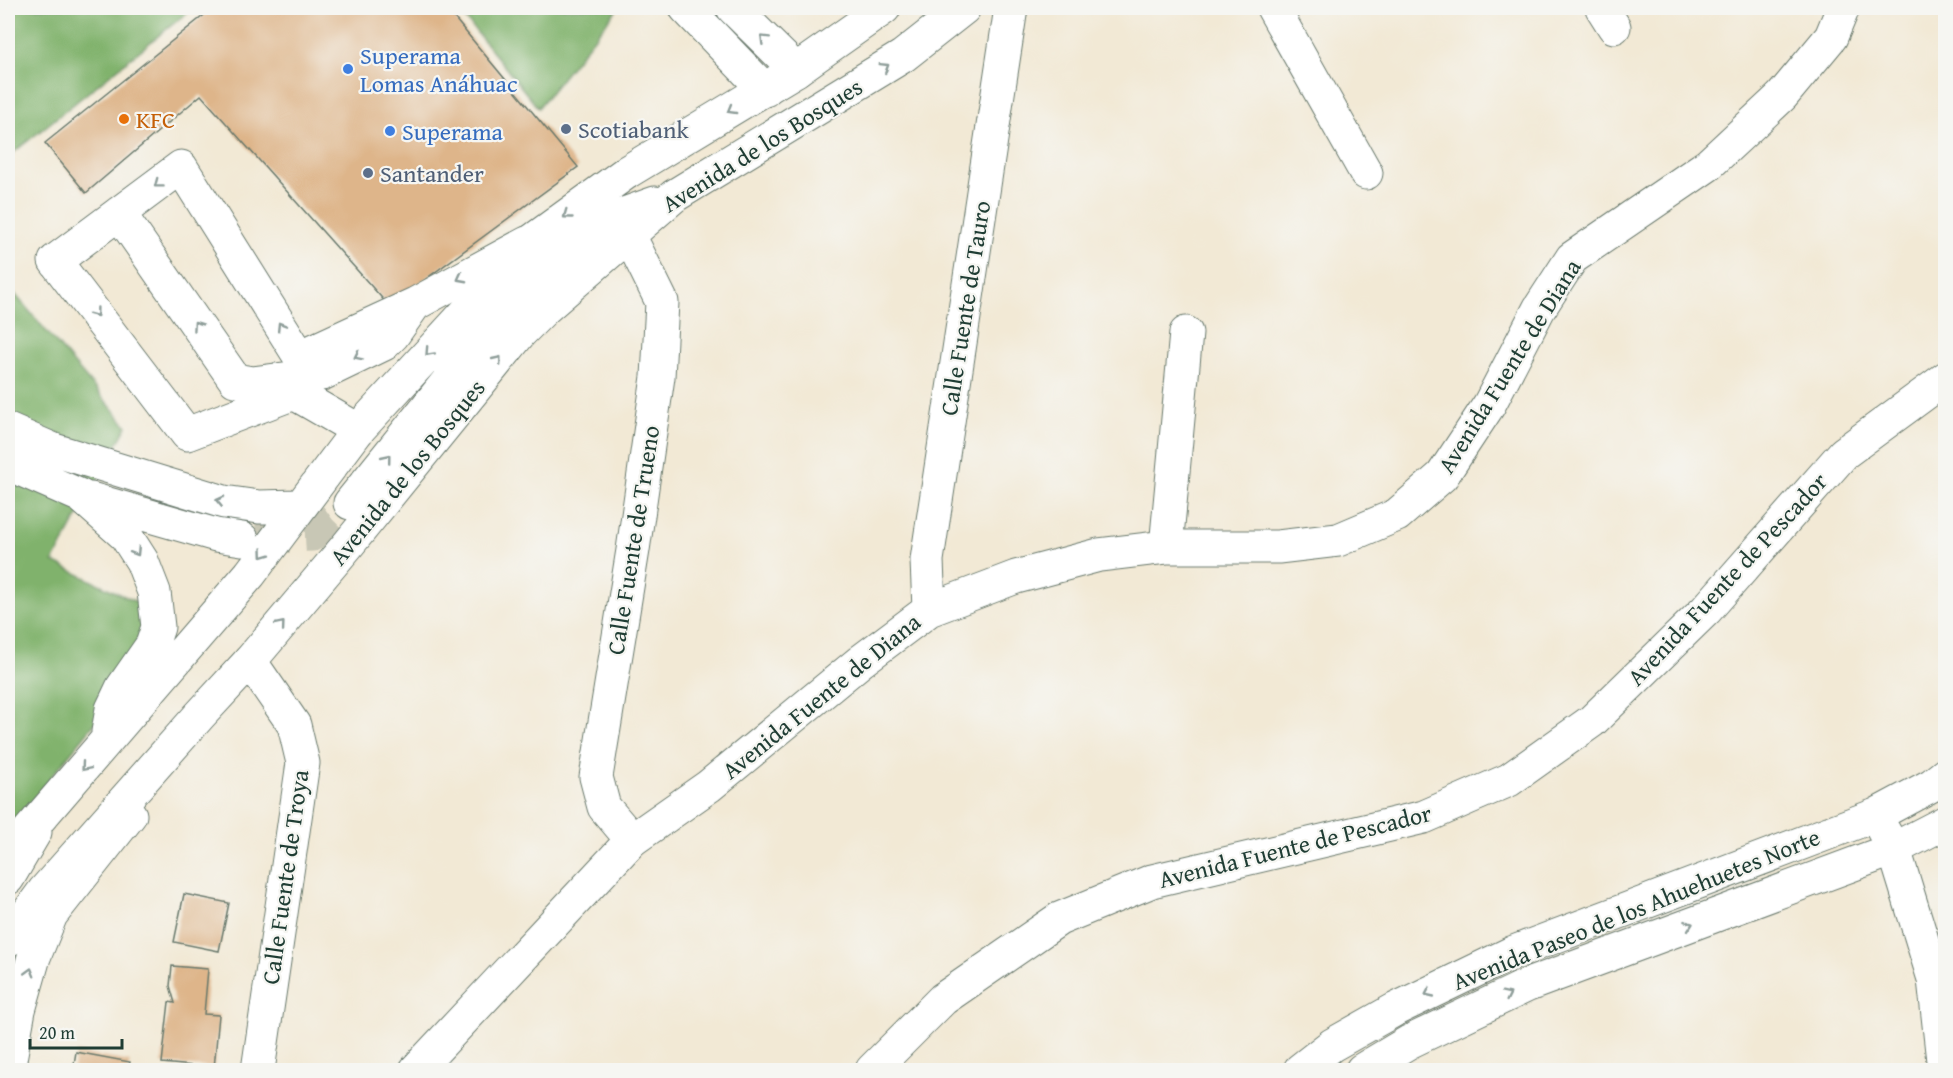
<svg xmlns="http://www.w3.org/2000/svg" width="1953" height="1078" font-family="'Gentium Book Plus',serif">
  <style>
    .forest { fill: #80b26c; stroke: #507850; stroke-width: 1.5 }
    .building { fill: #deb58a }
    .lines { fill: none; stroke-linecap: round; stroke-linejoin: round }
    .major-tunnel { stroke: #c8c7b5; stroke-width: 33; stroke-dasharray: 33 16; stroke-linecap: butt }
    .minor-casing { stroke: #69796c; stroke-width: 35 }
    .major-casing { stroke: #69796c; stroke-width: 35 }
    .minor { stroke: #fff; stroke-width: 33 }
    .major { stroke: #fff; stroke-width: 33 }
    .oneway { stroke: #8f9e9a }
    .shop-dot { fill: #3f7fe0; stroke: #f6f6f2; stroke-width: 2 }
    .food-dot { fill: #e8710a; stroke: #f6f6f2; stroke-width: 2 }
    .service-dot { fill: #5c6f8a; stroke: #f6f6f2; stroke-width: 2 }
    .labels { text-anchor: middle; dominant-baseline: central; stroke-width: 4.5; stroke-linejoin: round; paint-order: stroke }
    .shop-label { font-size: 24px; fill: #366cbe; stroke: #f6f6f2; text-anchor: start }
    .food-label { font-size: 24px; fill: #c56008; stroke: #f6f6f2; text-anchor: start }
    .service-label { font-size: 24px; fill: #4e5e75; stroke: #f6f6f2; text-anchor: start }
    .street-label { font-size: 24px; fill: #1f3d34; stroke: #f6f6f2 }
  </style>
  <rect width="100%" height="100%" fill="#f6f6f2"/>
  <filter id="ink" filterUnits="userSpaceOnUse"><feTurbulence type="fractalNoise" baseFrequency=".0167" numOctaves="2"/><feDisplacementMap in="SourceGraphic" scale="12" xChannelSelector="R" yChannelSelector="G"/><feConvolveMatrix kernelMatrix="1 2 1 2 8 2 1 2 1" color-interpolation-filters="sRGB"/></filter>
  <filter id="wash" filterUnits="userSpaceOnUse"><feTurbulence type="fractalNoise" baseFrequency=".008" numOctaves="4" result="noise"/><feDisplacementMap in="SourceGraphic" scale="24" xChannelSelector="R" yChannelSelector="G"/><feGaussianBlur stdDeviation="1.35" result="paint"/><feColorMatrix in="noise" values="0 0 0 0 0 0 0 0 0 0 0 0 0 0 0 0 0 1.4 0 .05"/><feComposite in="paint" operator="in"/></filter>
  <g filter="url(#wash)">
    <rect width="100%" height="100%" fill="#f2e9d5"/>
    <path class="forest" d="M8 8H193L8 157Z
      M457 8H618L538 108Z
      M8 286 127 426 53 562 147 607 127 684 8 830Z"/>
    <g id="blocks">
      <path class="building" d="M213 8H446L578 167 389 306 201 95 86 193 45 143Z
        M184 894 229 903 219 951 174 942Z
        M172 966 208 969 204 1014 219 1015 214 1068 162 1063 169 1002 175 1003 170 986Z
        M76 1052 130 1062 128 1070H73Z"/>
    </g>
  </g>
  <g filter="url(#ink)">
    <use href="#blocks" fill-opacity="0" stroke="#69796c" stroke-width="1.5"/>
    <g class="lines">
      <path class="major-tunnel" d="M256 538 312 535 333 520 350 503"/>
      <defs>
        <path id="minor" d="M686 8 765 90
          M733 8 796 70
          M1273 8 1366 173
          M1602 8 1614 27
          M119 213 235 380 252 383 322 374 384 344 393 335 412 308
          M629 235 662 302 658 377 633 550 596 777 604 807 632 840
          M358 430 294 393 187 434 55 261 181 167 300 357 415 304 527 243
          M1166 547 1186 333
          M929 610 927 560 1011 8
          M250 661 294 725 303 763 258 1070
          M1883 830 1894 849 1934 979 1944 1070
          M8 878 35 832
          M8 1070 19 1010 34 957 51 915 130 815
          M416 1070 632 840 709 786 861 661 929 610 1016 577 1099 555 1166 547H1278L1338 540 1397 515 1442 476 1489 405 1539 309 1572 258 1708 165 1782 96 1831 37 1843 8
          M872 1070 943 999 1059 919 1152 881 1424 817 1509 780 1592 721 1706 610 1844 453 1946 378
          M1300 1070 1332 1045 1396 1009 1514 952 1876 815 1932 785 1946 774
          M1362 1070 1409 1042 1528 985 1894 849 1946 822"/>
        <path id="major" d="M8 430 54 450 224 502 259 507 299 506
          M8 464 81 496 126 536 142 561 154 592 158 627 152 645 122 688 112 709 108 732
          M91 499 216 535 242 539
          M350 503 531 278 599 223 655 203
          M8 855 250 574 358 430 532 241 627 172 796 70 884 8
          M8 940 44 891 200 715 250 661 347 546 520 333 545 308 674 196 903 56 964 8"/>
      </defs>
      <use href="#minor" class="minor-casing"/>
      <use href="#major" class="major-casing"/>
      <use href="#minor" class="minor"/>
      <use href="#major" class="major"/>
    </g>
    <defs><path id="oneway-chevron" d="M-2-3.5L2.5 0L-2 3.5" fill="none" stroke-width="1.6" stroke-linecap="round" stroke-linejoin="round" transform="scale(1.5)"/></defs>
    <g class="oneway">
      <use href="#oneway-chevron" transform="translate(764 39) rotate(-135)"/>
      <use href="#oneway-chevron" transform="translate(885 67) rotate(-32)"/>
      <use href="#oneway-chevron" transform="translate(731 110) rotate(150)"/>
      <use href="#oneway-chevron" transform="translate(158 184) rotate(143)"/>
      <use href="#oneway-chevron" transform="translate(567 215) rotate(144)"/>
      <use href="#oneway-chevron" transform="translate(461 278) rotate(152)"/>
      <use href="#oneway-chevron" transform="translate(95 313) rotate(53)"/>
      <use href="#oneway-chevron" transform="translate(197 325) rotate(-125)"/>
      <use href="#oneway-chevron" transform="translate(281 326) rotate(-122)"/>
      <use href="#oneway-chevron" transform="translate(429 352) rotate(133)"/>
      <use href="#oneway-chevron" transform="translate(358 356) rotate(154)"/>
      <use href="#oneway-chevron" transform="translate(498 360) rotate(-51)"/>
      <use href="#oneway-chevron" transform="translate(387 458) rotate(-51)"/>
      <use href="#oneway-chevron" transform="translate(220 501) rotate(-167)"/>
      <use href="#oneway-chevron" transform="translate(136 552) rotate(58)"/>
      <use href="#oneway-chevron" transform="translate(264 554) rotate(126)"/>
      <use href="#oneway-chevron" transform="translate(281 625) rotate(-50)"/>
      <use href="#oneway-chevron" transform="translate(85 767) rotate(131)"/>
      <use href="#oneway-chevron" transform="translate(1689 925) rotate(-20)"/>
      <use href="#oneway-chevron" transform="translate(30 972) rotate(-74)"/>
      <use href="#oneway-chevron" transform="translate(1429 993) rotate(155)"/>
      <use href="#oneway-chevron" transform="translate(1507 995) rotate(-26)"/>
    </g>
  </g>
  <g class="shop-dot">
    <circle cx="348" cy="69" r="6"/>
    <circle cx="390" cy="131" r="6"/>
  </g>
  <circle class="food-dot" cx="124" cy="119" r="6"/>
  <g class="service-dot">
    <circle cx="566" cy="129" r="6"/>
    <circle cx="368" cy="173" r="6"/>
  </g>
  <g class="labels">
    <g class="shop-label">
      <text x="360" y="55">Superama<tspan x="360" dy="28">Lomas Anáhuac</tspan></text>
      <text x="402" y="131">Superama</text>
    </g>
    <g class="food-label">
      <text x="136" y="119">KFC</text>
    </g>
    <g class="service-label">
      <text x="578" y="129">Scotiabank</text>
      <text x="380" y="173">Santander</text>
    </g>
    <g class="street-label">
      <text transform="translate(762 145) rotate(-32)">Avenida de los Bosques</text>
      <text transform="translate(965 308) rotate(-81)">Calle Fuente de Tauro</text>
      <text transform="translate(1509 366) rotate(-58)">Avenida Fuente de Diana</text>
      <text transform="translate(407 472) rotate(-51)">Avenida de los Bosques</text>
      <text transform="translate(633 540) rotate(-81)">Calle Fuente de Trueno</text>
      <text transform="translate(1727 579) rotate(-47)">Avenida Fuente de Pescador</text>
      <text transform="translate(821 696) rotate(-39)">Avenida Fuente de Diana</text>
      <text transform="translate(1295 846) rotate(-14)">Avenida Fuente de Pescador</text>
      <text transform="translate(285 877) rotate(-82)">Calle Fuente de Troya</text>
      <text transform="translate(1636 909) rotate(-22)">Avenida Paseo de los Ahuehuetes Norte</text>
    </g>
  </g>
  <rect width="1953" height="1078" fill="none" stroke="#f6f6f2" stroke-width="30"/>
  <path d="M30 1039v9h92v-9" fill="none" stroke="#1f3d34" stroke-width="3"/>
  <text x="39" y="1039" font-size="18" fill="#1f3d34" stroke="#f6f6f2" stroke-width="4.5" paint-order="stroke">20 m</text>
</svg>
